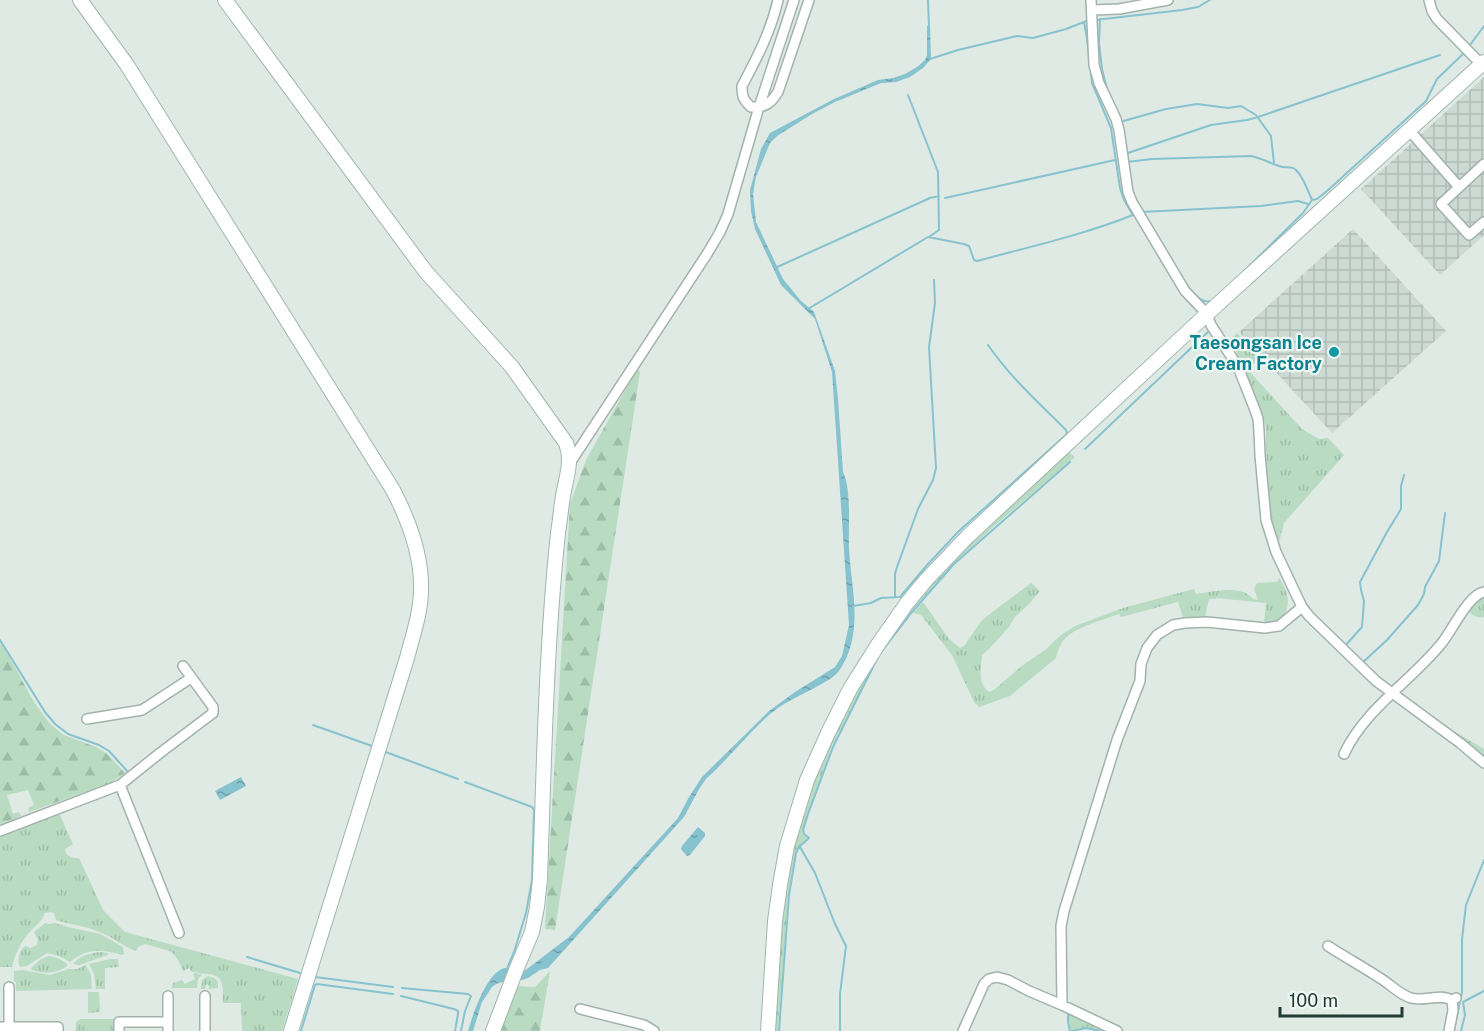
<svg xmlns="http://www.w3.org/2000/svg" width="1484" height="1031" font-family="'Public Sans',sans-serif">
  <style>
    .industrial { fill: url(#industrial-grid) }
    .grass { fill: url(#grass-tufts) }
    .forest { fill: url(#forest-firs) }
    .water { fill: url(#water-ripples) }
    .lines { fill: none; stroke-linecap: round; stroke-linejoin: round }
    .stream { stroke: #87c2cf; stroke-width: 2 }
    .street-casing { stroke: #a2b2ac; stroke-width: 12 }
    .secondary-casing { stroke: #9eb6ae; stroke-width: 16 }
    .street { stroke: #fff; stroke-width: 9 }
    .secondary { stroke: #fff; stroke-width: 14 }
    .culture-dot { fill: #0f9aa8; stroke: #eff7f3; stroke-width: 2 }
    .labels { text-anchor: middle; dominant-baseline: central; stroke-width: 4.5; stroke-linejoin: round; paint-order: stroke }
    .culture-label { font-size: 18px; font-weight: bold; fill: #0d838f; stroke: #eff7f3; text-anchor: end }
  </style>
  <defs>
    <pattern id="industrial-grid" width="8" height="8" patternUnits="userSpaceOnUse" patternTransform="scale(1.5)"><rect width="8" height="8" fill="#cddad4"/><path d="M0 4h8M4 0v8" fill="none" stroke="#b0bcb7"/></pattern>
    <pattern id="grass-tufts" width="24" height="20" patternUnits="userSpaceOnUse" patternTransform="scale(1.5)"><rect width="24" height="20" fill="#b8dbc2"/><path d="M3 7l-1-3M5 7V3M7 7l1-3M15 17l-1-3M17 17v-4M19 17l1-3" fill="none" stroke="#9ebda7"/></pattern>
    <pattern id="forest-firs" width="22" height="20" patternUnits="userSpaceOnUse" patternTransform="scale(1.5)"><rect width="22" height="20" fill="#b8dbc2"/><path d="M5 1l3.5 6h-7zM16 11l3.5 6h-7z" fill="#9ebda7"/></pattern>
    <pattern id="water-ripples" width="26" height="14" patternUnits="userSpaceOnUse" patternTransform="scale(1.5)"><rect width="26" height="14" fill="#87c2cf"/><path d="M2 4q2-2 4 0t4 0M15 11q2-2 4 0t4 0" fill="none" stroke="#6e9fa9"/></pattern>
  </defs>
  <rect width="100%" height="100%" fill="#dfeae5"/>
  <path class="industrial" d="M1484 77V235L1440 275 1361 189Z
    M1353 229 1446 331 1332 433 1239 332Z"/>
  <path class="grass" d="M1237 333 1260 358 1248 370 1302 429 1319 439 1328 438 1344 455 1284 523 1279 542 1270 517 1266 451V426L1231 339Z
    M1066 453H1070L1075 457 992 528 954 564 911 611 879 655 832 746 802 831 803 835 807 838 798 847 795 853 788 895 778 1031H772L779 919 791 844 814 776 864 672 919 596 957 553Z
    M1279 578C1293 596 1292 623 1264 623L1266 603 1216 598V599H1209L1205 617 1184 620 1178 602 1121 617 1119 614C1106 619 1077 627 1068 636 1061 641 1058 650 1056 658L1010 696 979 707 974 702 952 655 921 615 913 613 923 602 949 639 960 648 964 646 982 620 1031 583 1040 591 1029 604 1015 617 1009 627 989 649 982 655C981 668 977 685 990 692L995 689 1023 665 1045 650 1061 635 1075 626 1123 608 1194 589 1196 594C1213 592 1241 584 1253 599L1258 600 1254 589 1257 583 1277 582Z
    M1484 594V617C1477 619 1472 614 1467 611Z
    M1442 724 1484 749V757Z
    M59 813 73 844 65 849C65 857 73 858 79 858L103 910 125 932 298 979 282 1031H242L241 1003H223C223 988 225 974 206 974 202 974 197 972 192 972L189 968 183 971C180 964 177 956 170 951L145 944 138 947 136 951C124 947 114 938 102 933 88 926 71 925 56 920L54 913 51 912 45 913C41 923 37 924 30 932 21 941 15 954 12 967H0V834Z
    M45 923 50 924 55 923 68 927 100 934 123 947 124 954 122 955C100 949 88 948 70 962L59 956 47 953 27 966 20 967C16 960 20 951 25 946L31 948 37 945 38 940 34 932Z
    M100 952 108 953V955L79 965 73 964C79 956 89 953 100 952Z
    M49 956 60 959 67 964V966C56 974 44 974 32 970L31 968 41 959Z
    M110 959H118L119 967 105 968V989H96L94 974 89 964Z
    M86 965 91 975 92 989 16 991V982L14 981V971L22 970 50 975 69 969H77Z
    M196 973 202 975 198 979 197 988H172L173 983 182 980 185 984 195 979 193 974Z
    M208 976 216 979 218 983V988L209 989V986L207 984 205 986 206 989H201L202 980Z
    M88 992H99L100 1012 88 1013Z
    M1070 1011 1112 1031H1101L1087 1027 1071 1031 1068 1015Z
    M80 1019H114V1031H76V1022Z"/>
  <path class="forest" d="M637 369 640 372 555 930 545 929 570 504 586 460Z
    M2 644 34 702 50 724 64 735 96 747 106 753 125 773 110 783 29 812 28 808 34 805 28 790 7 795 13 814 19 812 21 816 0 824V645Z
    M550 971 540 1031H499L510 999 517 986 535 987Z"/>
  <path class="water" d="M930 25 931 59 923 68 910 77 896 82 881 83 835 102 812 114 777 136 770 143 756 177 753 194 756 222 783 279 801 301 814 312 835 371 838 399 843 472C852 491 848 527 849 549 851 585 861 619 848 654 844 663 839 674 830 679 810 692 788 699 770 714 748 734 728 759 706 779L699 789 684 817 548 968 540 970 528 978 522 980 506 981 496 984 492 987 482 1002 473 1031H468C472 1017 488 967 507 968 511 969 517 972 521 973L523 972 569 937 678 818 689 797 702 777 769 711 795 692 835 667 842 656 849 625 832 372 815 319 781 285 755 229 751 211 750 190 761 149 770 133 834 99 878 80 893 78 905 74 917 67 925 60 927 55V26Z
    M241 777 246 786 220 800 215 791Z
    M698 827 705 833V836L690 855 687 856 681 849 682 846Z"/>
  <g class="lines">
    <path class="stream" d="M928 0 929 27
      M1100 19 1099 43 1102 69 1108 93
      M1095 20 1182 10 1198 7 1210 0
      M1470 45 1484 26
      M930 59 958 50 1017 36 1033 38 1066 29 1089 20
      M908 95 938 172 939 230 929 237
      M1120 122 1166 109 1197 104 1228 108 1241 106 1256 115 1271 136 1274 163
      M1125 154 1211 125 1247 120 1258 117 1440 55
      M1127 162 1152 159 1251 156C1262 158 1273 165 1283 167 1288 168 1292 166 1296 170 1304 178 1308 191 1312 200
      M945 198 1115 160
      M1141 212 1261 206 1298 201 1308 204
      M775 268 930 198 939 196
      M1236 279 1303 213 1312 200 1317 199 1327 191 1426 101 1437 79 1464 53
      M1186 284C1192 293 1201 304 1212 301
      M808 309 928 237 964 244 969 246 974 260 977 261C1029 247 1083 235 1133 215L1124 200 1120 188 1111 128 1092 83 1087 39 1084 22
      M1085 449 1210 330
      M895 597V574L897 567 918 509 933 480 936 468 929 347 935 303 934 280
      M853 606 871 603 881 598 900 597 928 564 959 531 1067 434 1066 430C1039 403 1010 377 988 345
      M0 640 45 712 55 724 68 734 99 745 109 751 128 772
      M1344 647 1362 627 1364 601 1361 590 1360 582 1387 532 1401 509V486L1404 475
      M1361 664 1387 640 1418 605 1424 594 1425 587 1439 561 1445 513
      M313 725 372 746
      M383 751 458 779
      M465 782 532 807 534 810 532 880 526 913 514 952 506 971
      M800 847 815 873 835 924 846 946 840 994V1031
      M247 957 300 973
      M315 977 393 987
      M402 988 468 994 471 996 465 1011 461 1031
      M401 996 454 1009 458 1011V1014L455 1031
      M1463 1002 1484 991
      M1068 1011V1022L1070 1031
      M1454 1030 1462 992V939L1466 905 1484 860
      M301 1031 315 985 317 984 393 994
      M779 1031 789 895 796 853 799 847 809 838 804 834 803 830 808 814 833 747 879 655 912 612 954 564 1070 462
      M1072 1031 1086 1028 1100 1031
      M1461 1031 1465 1015 1463 1002"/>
    <defs>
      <path id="street" d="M778 0C771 31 757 58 742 86 742 96 743 100 751 107 765 108 771 103 778 92L809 0
        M1091 0 1094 65 1099 83 1116 119 1119 130 1128 192 1132 202 1185 291 1207 314 1211 325 1238 367 1255 410 1258 419 1259 431 1260 455 1266 520 1276 552 1302 607 1309 616 1376 681 1460 743 1484 763
        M1429 0 1432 11 1437 19 1484 67
        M1092 10 1119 9 1168 0
        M1409 130 1459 187
        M1484 164 1441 204 1469 235 1484 222
        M570 463 707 254 720 232 728 214 759 107 794 0
        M87 719 142 710 191 678
        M1344 754C1365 709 1410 682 1441 644 1452 631 1468 595 1484 592
        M120 785 179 933
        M0 831 120 785 160 753 213 713V707L183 666
        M1328 946C1345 957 1363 967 1380 978 1390 984 1400 995 1411 998 1425 1002 1439 993 1452 1000L1456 998
        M9 987V1027
        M168 996V1031
        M1062 1005 1061 926 1064 911 1117 740 1140 681 1141 664 1147 648 1157 635 1173 625 1185 623 1207 622 1265 628 1279 626 1302 607
        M580 1009 644 1025 654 1031
        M0 1027H58V1031
        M119 1031V1022H168
        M205 1031V996
        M963 1031 984 984 989 979 997 977 1008 980 1029 991 1062 1005 1117 1031
        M1449 1031 1453 1010 1452 1000"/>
      <path id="secondary" d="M80 0 127 65 393 490C408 519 422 555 421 589 421 612 413 635 407 658L291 1031
        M225 0 426 272 512 367 566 443C573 461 566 478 563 496 561 508 560 521 558 533 546 647 544 763 540 879L537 907 532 932 516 970 493 1031
        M768 1031 775 921 780 885 787 846 807 780 828 733 850 689 879 643 907 603 926 580 967 537 1207 314 1484 62"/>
    </defs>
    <use href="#street" class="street-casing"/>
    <use href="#secondary" class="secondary-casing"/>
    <use href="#street" class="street"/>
    <use href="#secondary" class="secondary"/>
  </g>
  <circle class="culture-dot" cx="1334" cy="352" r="6"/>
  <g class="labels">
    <g class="culture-label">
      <text x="1322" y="342">Taesongsan Ice<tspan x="1322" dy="21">Cream Factory</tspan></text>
    </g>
  </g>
  <path d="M1280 1007v9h122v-9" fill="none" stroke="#203a34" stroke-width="3"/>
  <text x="1289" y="1007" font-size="18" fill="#203a34" stroke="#eff7f3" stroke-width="4.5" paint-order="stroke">100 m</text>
</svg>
